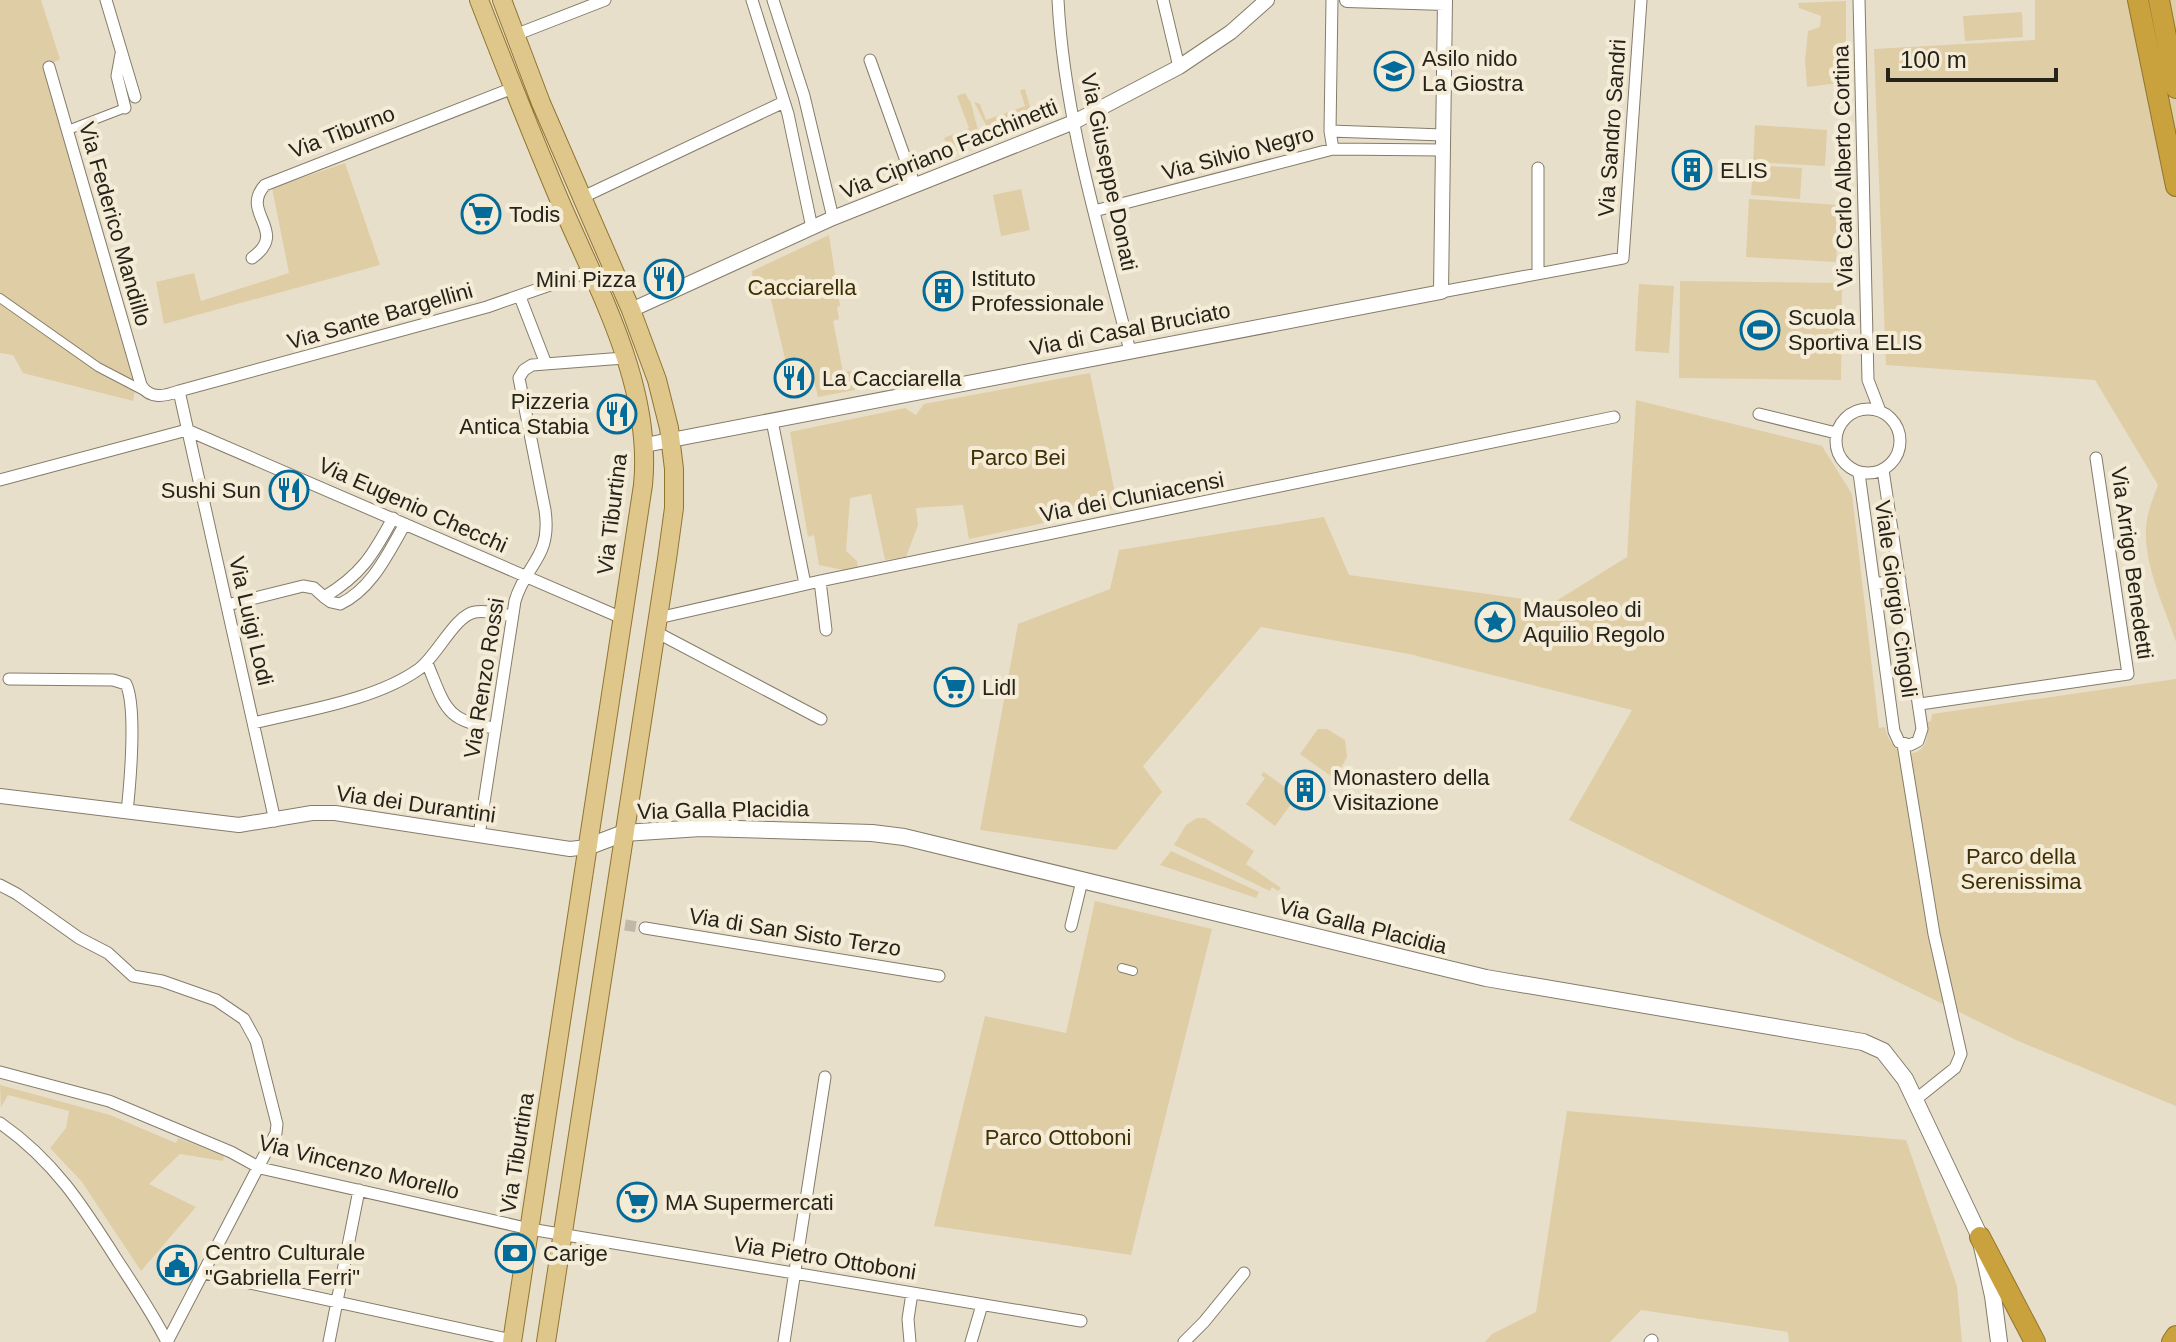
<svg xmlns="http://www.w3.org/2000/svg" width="2176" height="1342" font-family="Arial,sans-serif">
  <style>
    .green { fill: #dfcda5 }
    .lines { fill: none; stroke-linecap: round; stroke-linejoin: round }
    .minor-tunnel { stroke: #c1b9a8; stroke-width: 11; stroke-dasharray: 11 5.5; stroke-linecap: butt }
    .pedestrian-casing { stroke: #847c6a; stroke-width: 10 }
    .minor-casing { stroke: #847c6a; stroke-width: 13 }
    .tertiary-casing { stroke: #847c6a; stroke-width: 16 }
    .secondary-casing { stroke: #847c6a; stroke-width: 18 }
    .primary-casing { stroke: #907531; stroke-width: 20 }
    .motorway-casing { stroke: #907531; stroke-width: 22 }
    .pedestrian { stroke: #fff; stroke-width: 8 }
    .minor { stroke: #fff; stroke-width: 11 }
    .tertiary { stroke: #fff; stroke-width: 14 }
    .secondary { stroke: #fff; stroke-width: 16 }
    .primary { stroke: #dfc78b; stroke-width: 18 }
    .motorway { stroke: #c9a13d; stroke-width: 20 }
    .labels { text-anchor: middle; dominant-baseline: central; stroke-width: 8; stroke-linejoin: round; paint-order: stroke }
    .poi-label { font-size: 22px; fill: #26231b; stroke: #f5ecd8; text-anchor: start }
    .street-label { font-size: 22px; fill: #26231b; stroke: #f5ecd8 }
    .park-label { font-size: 22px; fill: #3f2f04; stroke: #f5ecd8 }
  </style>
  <rect width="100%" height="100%" fill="#e8dfcb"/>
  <path class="green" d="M0 0H41L60 59 43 68 137 380 133 401 23 373 13 355 0 353Z
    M2035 0H2176V642C2164 605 2144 567 2146 527 2147 513 2153 498 2158 485L2095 380 1886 365 1874 49 2035 40Z
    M1846 1V82L1807 87 1805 61 1808 31 1820 27 1821 16 1799 8 1798 3Z
    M2022 12 2023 37 1965 41 1963 16Z
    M1025 89 1034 121 992 137 974 102 980 104 986 120 1025 106 1020 90Z
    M965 93 971 103 981 142 950 154 944 138 969 128 957 96Z
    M1755 125 1827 130 1825 166 1753 162Z
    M345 163 380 265 164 324 156 282 194 273 201 301 289 273 272 188Z
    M1753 165 1802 168 1800 199 1751 195Z
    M1021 189 1030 230 1001 236 993 195Z
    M1749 199 1840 205 1836 262 1746 257Z
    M829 235 840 306 837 307 839 319 833 321 843 372 852 371 855 390 818 397 812 374 790 380 768 287 754 290 752 271Z
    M1680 281 1842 283 1841 380 1679 378Z
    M1639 284 1674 286 1669 353 1635 351Z
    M1090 373 1118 507 969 539 963 505 916 508 918 525 906 557 885 560 871 494 850 498 846 551 857 561 858 569 848 571 819 565 814 535 808 537 790 432 905 408 916 415 924 404Z
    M1636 400 1822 446 1852 494 1879 728 1885 727C1892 764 1934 762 1927 722L1931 721 1932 714 2176 679V1106L2018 1041 1569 820 1632 710 1409 654 1261 627 1143 766 1162 792 1116 850 980 830 1018 624 1110 589 1119 550 1324 517 1349 575 1553 603 1627 557Z
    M1318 729H1327L1345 740 1347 757 1335 779 1300 754Z
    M1264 772 1297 796 1275 826 1246 804 1265 778 1261 775Z
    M1197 818H1205L1254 851 1246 864 1281 888 1278 891 1272 887 1270 891 1174 845 1186 825Z
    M1171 851 1259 892 1256 898 1160 865Z
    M1095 901 1212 929 1131 1255 934 1226 985 1016 1066 1033Z
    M0 1085 110 1115 176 1143 178 1138 224 1156 223 1161 180 1154 149 1184 196 1207 141 1271 82 1182 50 1148 66 1128 69 1111 8 1095 1 1107Z
    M1567 1111 1906 1140 1957 1286 1962 1342H1789L1788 1332 1641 1310 1610 1342H1485L1492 1334 1536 1312Z"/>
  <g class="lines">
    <path class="minor-tunnel" d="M625 925 645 928"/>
    <defs>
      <path id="pedestrian" d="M68 130 125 108
        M0 298 98 367 144 391
        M1122 968 1133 971"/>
      <path id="minor" d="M106 0 135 97
        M752 0 788 114 812 228
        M773 0 804 96 833 218
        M1058 0C1064 119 1101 236 1130 351
        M1163 0 1179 67
        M1332 0 1330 131 1333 149
        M1859 0 1868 380 1880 411
        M515 35 605 0
        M121 54 117 76 125 108
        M870 60 915 186
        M49 67 141 385C150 400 165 396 179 391L275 821
        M1330 131 1443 135
        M583 197 784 102
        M1094 211 1333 149 1443 150
        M252 258C290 231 239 213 265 185L513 88
        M1538 273V168
        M1441 292 1623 258 1641 0
        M520 297 546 364
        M179 391 487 307 590 271
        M1836 441a32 32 0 1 1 64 0a32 32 0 1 1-64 0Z
        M1759 414 1836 433
        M772 421 805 584
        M187 430 622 618
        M1859 473 1894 731 1899 742 1910 745 1918 741 1922 729 1883 470
        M0 480 187 430
        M820 581 826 630
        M1874 584 1900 580
        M324 597 331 602 340 604C372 589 388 553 405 524
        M227 605 303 586 314 588 324 597C361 575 373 555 393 518
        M658 618 820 581 1614 417
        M656 632 821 719
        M427 663C445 706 445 722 495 728
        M9 679 113 680 126 684C137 707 130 784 127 812
        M1920 704 2128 674 2096 458
        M254 723C306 710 376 700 419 669 437 656 455 615 475 612 487 610 501 614 512 616
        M1903 744 1934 934 1961 1054 1955 1068 1915 1100
        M479 835 515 601C526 563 552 558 545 510L519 378 524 370 532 365 624 358
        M0 885 17 894 79 938 108 953 133 976 162 981 216 1000 244 1019 256 1041 277 1124 276 1133 167 1342
        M1071 926 1082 881
        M645 928 939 976
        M0 1072 109 1101 231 1152 260 1168 530 1229 1081 1321
        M0 1123C55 1161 84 1208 119 1263 136 1289 153 1314 167 1342
        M204 1273 512 1340
        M329 1342 359 1190
        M784 1342 825 1077
        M910 1342 908 1319 912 1293
        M971 1342 982 1305
        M1184 1342 1204 1322 1244 1273
        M1650 1342 1652 1340"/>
      <path id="tertiary" d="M1347 0 1445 3
        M631 310 833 218 1074 122 1179 67 1231 32 1267 0
        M645 445 1441 292 1445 0
        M0 796 239 825 312 813H335L570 849 587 847"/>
      <path id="secondary" d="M587 847 624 833 701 828 872 833 904 837 1486 978 1863 1042 1883 1051 1905 1079 1980 1237 1993 1296 1999 1342"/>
      <path id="primary" d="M479 0C505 67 531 133 559 199 597 288 653 385 643 485L512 1342
        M502 0 541 103 631 310 657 380 669 428 674 469V508L667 559 546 1342"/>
      <path id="motorway" d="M2138 0 2176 186
        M2159 0 2176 88
        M1980 1237 2035 1342
        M2172 1342 2176 1336"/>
    </defs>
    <use href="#pedestrian" class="pedestrian-casing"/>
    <use href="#minor" class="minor-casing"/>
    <use href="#tertiary" class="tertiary-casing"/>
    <use href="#secondary" class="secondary-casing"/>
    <use href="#primary" class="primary-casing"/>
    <use href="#motorway" class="motorway-casing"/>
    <use href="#pedestrian" class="pedestrian"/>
    <use href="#minor" class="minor"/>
    <use href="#tertiary" class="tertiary"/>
    <use href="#secondary" class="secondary"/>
    <use href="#primary" class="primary"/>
    <use href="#motorway" class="motorway"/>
  </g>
  <defs>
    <symbol id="school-ring" viewBox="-11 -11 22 22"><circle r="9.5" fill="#f5ecd8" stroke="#036b99" stroke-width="1.5"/><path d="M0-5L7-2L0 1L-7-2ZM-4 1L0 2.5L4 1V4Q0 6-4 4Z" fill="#036b99"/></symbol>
    <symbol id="building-ring" viewBox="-11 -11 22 22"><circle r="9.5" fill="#f5ecd8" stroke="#036b99" stroke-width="1.5"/><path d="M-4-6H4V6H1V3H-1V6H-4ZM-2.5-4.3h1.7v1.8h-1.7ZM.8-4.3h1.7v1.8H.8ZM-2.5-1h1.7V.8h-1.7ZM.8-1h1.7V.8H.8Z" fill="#036b99"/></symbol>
    <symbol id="supermarket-ring" viewBox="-11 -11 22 22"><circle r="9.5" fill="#f5ecd8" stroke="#036b99" stroke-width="1.5"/><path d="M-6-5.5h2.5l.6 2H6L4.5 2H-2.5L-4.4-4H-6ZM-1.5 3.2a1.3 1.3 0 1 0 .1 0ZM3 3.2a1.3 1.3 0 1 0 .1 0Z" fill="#036b99"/></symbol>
    <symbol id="restaurant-ring" viewBox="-11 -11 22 22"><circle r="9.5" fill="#f5ecd8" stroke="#036b99" stroke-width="1.5"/><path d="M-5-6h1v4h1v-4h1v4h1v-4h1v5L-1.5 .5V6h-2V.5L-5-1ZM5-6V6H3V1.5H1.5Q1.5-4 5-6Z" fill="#036b99"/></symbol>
    <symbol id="stadium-ring" viewBox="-11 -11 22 22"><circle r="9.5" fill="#f5ecd8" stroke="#036b99" stroke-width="1.5"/><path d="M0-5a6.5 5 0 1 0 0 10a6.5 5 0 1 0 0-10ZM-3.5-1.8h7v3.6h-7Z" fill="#036b99"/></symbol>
    <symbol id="sight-ring" viewBox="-11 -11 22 22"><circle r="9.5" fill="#f5ecd8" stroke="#036b99" stroke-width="1.5"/><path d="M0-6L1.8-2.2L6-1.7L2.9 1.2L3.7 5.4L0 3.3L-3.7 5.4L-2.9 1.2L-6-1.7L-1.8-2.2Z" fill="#036b99"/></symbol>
    <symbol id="bank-ring" viewBox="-11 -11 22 22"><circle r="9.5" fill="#f5ecd8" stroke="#036b99" stroke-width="1.5"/><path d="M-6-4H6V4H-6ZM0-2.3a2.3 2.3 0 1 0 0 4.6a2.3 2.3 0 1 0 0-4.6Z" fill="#036b99"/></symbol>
    <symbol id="civic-ring" viewBox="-11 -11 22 22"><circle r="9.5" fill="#f5ecd8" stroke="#036b99" stroke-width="1.5"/><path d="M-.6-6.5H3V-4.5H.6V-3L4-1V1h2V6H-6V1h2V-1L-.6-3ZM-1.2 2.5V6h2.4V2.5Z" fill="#036b99"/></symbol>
  </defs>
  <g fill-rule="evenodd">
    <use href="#school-ring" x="1372" y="49" width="44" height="44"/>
    <use href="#building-ring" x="1670" y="148" width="44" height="44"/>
    <use href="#supermarket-ring" x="459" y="192" width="44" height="44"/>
    <use href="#restaurant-ring" x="642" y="257" width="44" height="44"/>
    <use href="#building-ring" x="921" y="269" width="44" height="44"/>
    <use href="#stadium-ring" x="1738" y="308" width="44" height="44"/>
    <use href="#restaurant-ring" x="772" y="356" width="44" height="44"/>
    <use href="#restaurant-ring" x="595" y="392" width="44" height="44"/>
    <use href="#restaurant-ring" x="267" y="468" width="44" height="44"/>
    <use href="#sight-ring" x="1473" y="600" width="44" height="44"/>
    <use href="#supermarket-ring" x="932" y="665" width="44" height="44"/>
    <use href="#building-ring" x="1283" y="768" width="44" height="44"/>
    <use href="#supermarket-ring" x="615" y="1180" width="44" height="44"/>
    <use href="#bank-ring" x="493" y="1231" width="44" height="44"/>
    <use href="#civic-ring" x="155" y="1243" width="44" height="44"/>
  </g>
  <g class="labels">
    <g class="poi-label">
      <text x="1422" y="58">Asilo nido<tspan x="1422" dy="25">La Giostra</tspan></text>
      <text x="1720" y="170">ELIS</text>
      <text x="509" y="214">Todis</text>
      <text x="971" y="278">Istituto<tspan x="971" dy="25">Professionale</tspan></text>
      <text x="636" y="279" text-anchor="end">Mini Pizza</text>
      <text x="1788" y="317">Scuola<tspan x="1788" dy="25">Sportiva ELIS</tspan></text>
      <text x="822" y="378">La Cacciarella</text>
      <text x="589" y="401" text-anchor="end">Pizzeria<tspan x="589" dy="25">Antica Stabia</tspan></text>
      <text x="261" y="490" text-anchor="end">Sushi Sun</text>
      <text x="1523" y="609">Mausoleo di<tspan x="1523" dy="25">Aquilio Regolo</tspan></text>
      <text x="982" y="687">Lidl</text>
      <text x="1333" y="777">Monastero della<tspan x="1333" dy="25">Visitazione</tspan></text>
      <text x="665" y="1202">MA Supermercati</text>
      <text x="205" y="1252">Centro Culturale<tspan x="205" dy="25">"Gabriella Ferri"</tspan></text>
      <text x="543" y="1253">Carige</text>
    </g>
    <g class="street-label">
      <text transform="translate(1612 128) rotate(-86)">Via Sandro Sandri</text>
      <text transform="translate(342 132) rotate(-21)">Via Tiburno</text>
      <text transform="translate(949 149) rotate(-22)">Via Cipriano Facchinetti</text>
      <text transform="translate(1238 153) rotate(-15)">Via Silvio Negro</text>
      <text transform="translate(1843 166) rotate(-91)">Via Carlo Alberto Cortina</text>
      <text transform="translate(1109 172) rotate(78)">Via Giuseppe Donati</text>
      <text transform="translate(115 224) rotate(74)">Via Federico Mandillo</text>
      <text transform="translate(380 316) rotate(-16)">Via Sante Bargellini</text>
      <text transform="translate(1130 329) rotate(-11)">Via di Casal Bruciato</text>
      <text transform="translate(1132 497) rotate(-11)">Via dei Cluniacensi</text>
      <text transform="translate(413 505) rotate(24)">Via Eugenio Checchi</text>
      <text transform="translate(612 514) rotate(-83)">Via Tiburtina</text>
      <text transform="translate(2132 563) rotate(82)">Via Arrigo Benedetti</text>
      <text transform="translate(1896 599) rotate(82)">Viale Giorgio Cingoli</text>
      <text transform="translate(251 621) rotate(77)">Via Luigi Lodi</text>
      <text transform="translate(484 678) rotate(-81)">Via Renzo Rossi</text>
      <text transform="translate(416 804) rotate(8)">Via dei Durantini</text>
      <text transform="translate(723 810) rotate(-1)">Via Galla Placidia</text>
      <text transform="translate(1363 926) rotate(14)">Via Galla Placidia</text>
      <text transform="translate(795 932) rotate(9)">Via di San Sisto Terzo</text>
      <text transform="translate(517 1153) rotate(-81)">Via Tiburtina</text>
      <text transform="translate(359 1167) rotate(14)">Via Vincenzo Morello</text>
      <text transform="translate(825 1258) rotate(9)">Via Pietro Ottoboni</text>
    </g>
    <g class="park-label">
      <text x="802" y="287">Cacciarella</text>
      <text x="1018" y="457">Parco Bei</text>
      <text x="2021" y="856">Parco della<tspan x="2021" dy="25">Serenissima</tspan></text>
      <text x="1058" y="1137">Parco Ottoboni</text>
    </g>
  </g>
  <path d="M1888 68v12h168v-12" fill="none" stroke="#26231b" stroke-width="4"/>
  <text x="1900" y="68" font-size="24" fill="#26231b" stroke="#f5ecd8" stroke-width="6" paint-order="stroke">100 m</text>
</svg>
